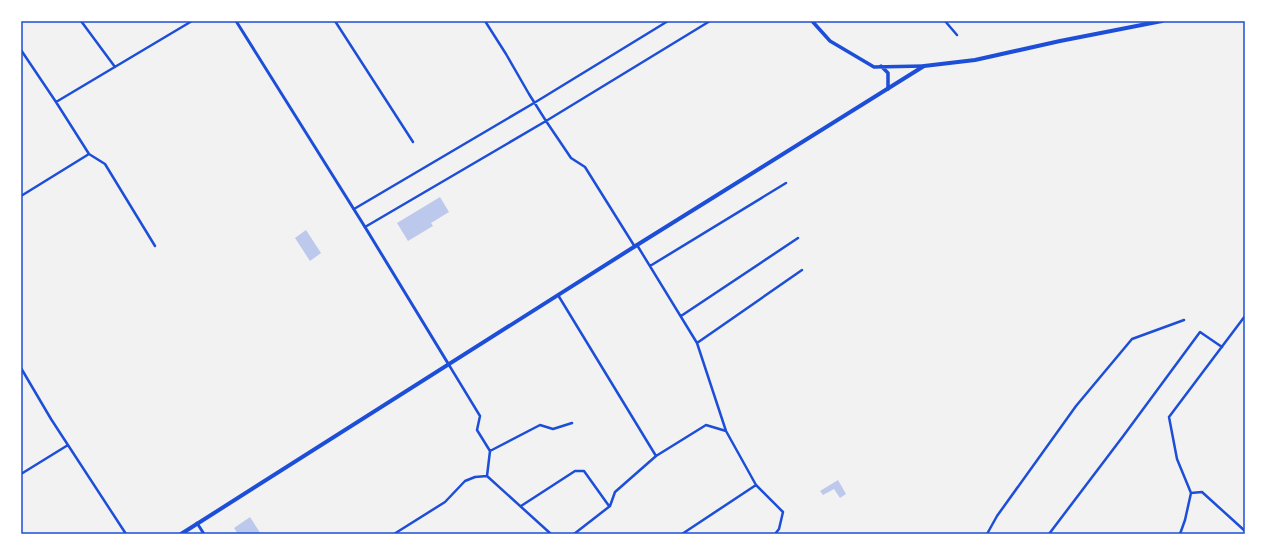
<svg xmlns="http://www.w3.org/2000/svg" width="1266" height="555" font-family="Montserrat,sans-serif">
  <style>
    .building { fill: #bdc9ec }
    .lines { fill: none; stroke-linecap: round; stroke-linejoin: round }
    .minor { stroke: #1d4ed8; stroke-width: 2.5 }
    .tertiary { stroke: #1d4ed8; stroke-width: 3 }
    .secondary { stroke: #1d4ed8; stroke-width: 3.5 }
    .primary { stroke: #1d4ed8; stroke-width: 4 }
    .neatline { fill: none; stroke: #1d4ed8; stroke-width: 1.5 }
  </style>
  <rect width="100%" height="100%" fill="#f2f2f2"/>
  <path class="building" d="M440 197 449 212 431 223 433 226 408 241 397 223Z
    M306 230 321 253 310 261 295 238Z
    M838 480 846 494 840 498 834 489 823 495 820 491Z
    M250 517 261 534H238L234 528Z"/>
  <g class="lines">
    <path class="minor" d="M81 21 115 67
      M335 21 413 142
      M485 21 506 54 529 94 546 121 571 158 585 167 635 247
      M945 21 957 35
      M21 50 56 102 89 154 105 164 155 246
      M56 102 192 21
      M21 196 89 154
      M354 209 534 103 668 21
      M365 227 546 121 710 21
      M637 245 697 343 726 431 756 485 783 512 779 529 775 534
      M650 266 786 183
      M558 295 656 456
      M681 316 798 238
      M697 343 802 270
      M449 365 480 416 477 430 490 451 487 476 551 534
      M21 368 51 419 126 534
      M490 451 540 425 553 429 572 423
      M21 474 68 445
      M1191 493 1202 492 1245 531
      M521 506 575 471H584L609 506
      M394 534 445 502 465 481 475 477 487 476
      M574 534 610 506 615 492 656 456 706 425 726 431
      M682 534 756 485
      M987 534 997 516 1076 406 1132 339 1184 320
      M1049 534 1124 435 1200 332 1222 347
      M1180 534 1185 520 1191 493 1177 459 1169 417 1245 316"/>
    <path class="tertiary" d="M236 21 365 227 449 365
      M197 523 204 534"/>
    <path class="secondary" d="M812 21 830 41 874 67 924 66
      M881 66 888 73V89"/>
    <path class="primary" d="M181 534 637 245 924 66 975 60 1060 41 1162 21"/>
  </g>
  <rect width="1266" height="555" fill="none" stroke="#ffffff" stroke-width="44"/>
  <rect x="22" y="22" width="1222" height="511" class="neatline"/>
</svg>
